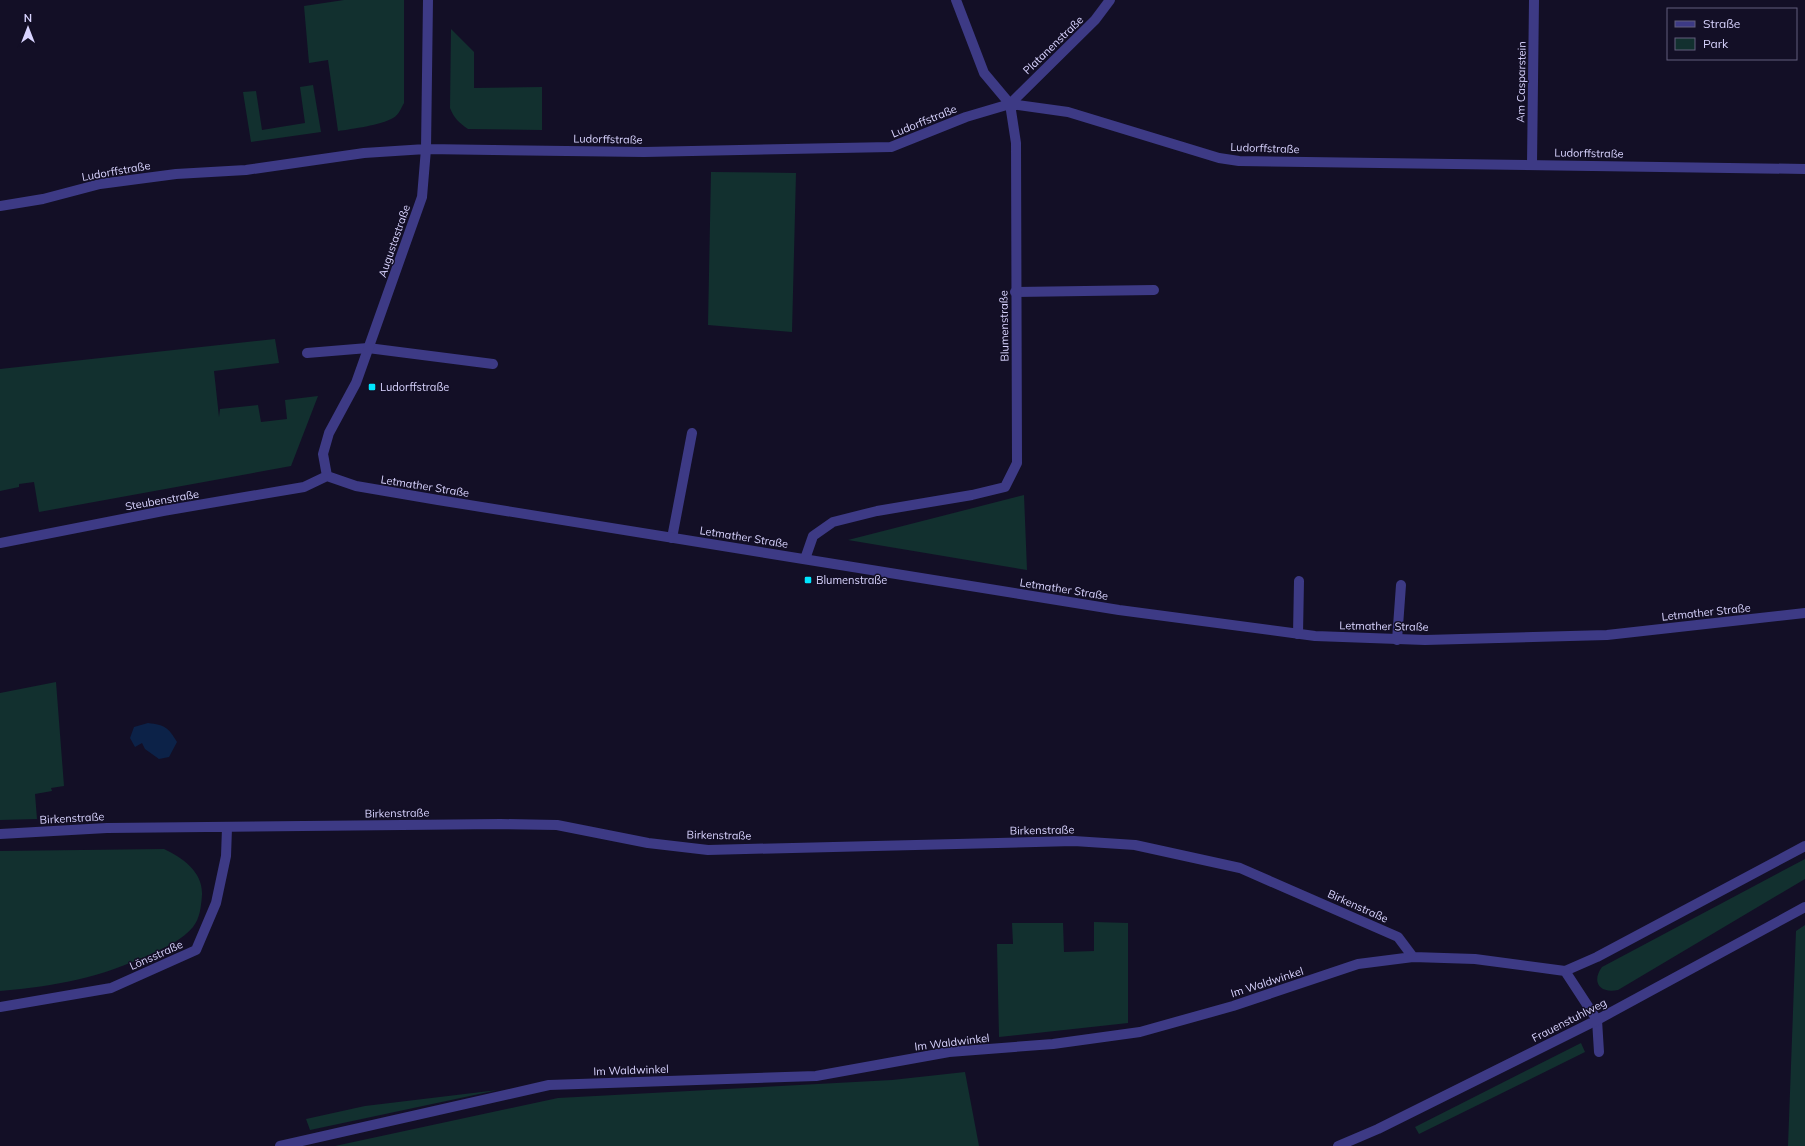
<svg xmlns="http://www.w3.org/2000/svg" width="1805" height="1146" font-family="Mulish,sans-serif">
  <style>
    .green { fill: #12302f }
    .water { fill: #0c2248 }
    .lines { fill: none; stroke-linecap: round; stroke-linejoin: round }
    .service { stroke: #3d3a85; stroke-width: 10 }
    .minor { stroke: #3d3a85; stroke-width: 10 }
    .poi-dot { fill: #00e5ff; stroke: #130f26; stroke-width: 1.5 }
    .labels { text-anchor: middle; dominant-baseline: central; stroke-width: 3; stroke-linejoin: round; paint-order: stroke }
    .street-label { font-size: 11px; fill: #d9d4ff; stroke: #130f26 }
    .poi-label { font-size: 11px; fill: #d9d4ff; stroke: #130f26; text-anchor: start }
  </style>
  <rect width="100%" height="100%" fill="#130f26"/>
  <path class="green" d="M344 0H404V103C401 108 399 115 393 118 381 125 352 129 338 131L328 60 309 63 304 6Z
    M451 29 474 52V88L542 87V130L468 129C459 123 454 118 450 108Z
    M313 85 321 132 251 142 243 92 256 91 262 130 305 123 300 87Z
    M711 172 796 173 792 332 708 325Z
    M275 339 279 363 214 371 219 417 220 409 258 405 261 422 287 419 285 400 318 396 291 466 39 512 34 482 19 484V487L0 491V369Z
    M1024 495 1027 570 848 540Z
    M56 682 64 786 51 788 52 791 35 794 37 819 0 820V693Z
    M164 849C183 858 203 872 202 895 201 907 200 918 193 927 182 940 168 946 153 953 100 978 57 986 0 991V851Z
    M1805 859V879L1618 990C1600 994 1591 982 1602 967Z
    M1094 922 1128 923V1023L999 1037 997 944H1013L1012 923H1063L1064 952 1094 951Z
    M1805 925V1146H1788L1796 931Z
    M1581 1043 1585 1052 1419 1134 1415 1127Z
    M965 1072 979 1146H335L558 1098 892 1080Z
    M498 1090 310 1130 306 1119 365 1106Z"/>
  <path class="water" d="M148 723C165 725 168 727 177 742L169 757 159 759 145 749 142 743 135 747 130 738 134 727Z"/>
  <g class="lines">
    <path class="service" d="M1015 292 1154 290
      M307 353 368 348 493 364
      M672 538 692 433
      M1298 634 1299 581
      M1397 640 1401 585
      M1565 971 1597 957 1805 846
      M1597 1020 1599 1052"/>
    <path class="minor" d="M1010 104 1095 20 1110 0
      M1532 164 1534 0
      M0 206 43 199 100 184 176 174 246 170 364 153 426 149 644 152 891 147 966 117 1010 104 1068 112 1219 158 1239 161 1805 169
      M327 476 356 486 438 500 1119 610 1315 636 1425 640 1607 635 1805 613
      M327 476 323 454 329 433 356 383 422 197 426 149 428 0
      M0 543 163 511 304 487 327 476
      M805 559 813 536 833 522 877 511 972 495 1005 487 1017 463 1016 143 1010 104 984 73 956 0
      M0 834 107 828 501 824 557 825 648 843 708 850 1074 841 1135 845 1240 868 1398 937 1413 957
      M0 1007 111 988 196 950 216 903 226 856 227 828
      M280 1146 549 1085 816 1076 949 1052 1053 1044 1140 1032 1233 1006 1358 964 1413 957 1475 959 1565 971 1597 1020
      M1338 1146 1378 1129 1597 1020 1805 907"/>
  </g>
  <g class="poi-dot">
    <rect x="368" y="383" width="8" height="8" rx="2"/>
    <rect x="804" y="576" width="8" height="8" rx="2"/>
  </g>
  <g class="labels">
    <g class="street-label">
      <text transform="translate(1053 45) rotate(-44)">Platanenstraße</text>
      <text transform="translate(1521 82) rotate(-89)">Am Casparstein</text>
      <text transform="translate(924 121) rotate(-22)">Ludorffstraße</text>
      <text transform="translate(608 139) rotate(1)">Ludorffstraße</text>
      <text transform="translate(1265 148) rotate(2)">Ludorffstraße</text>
      <text transform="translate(1589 153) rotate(1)">Ludorffstraße</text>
      <text transform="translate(116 171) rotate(-10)">Ludorffstraße</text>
      <text transform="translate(394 241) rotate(-71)">Augustastraße</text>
      <text transform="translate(1004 326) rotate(-91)">Blumenstraße</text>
      <text transform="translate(425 486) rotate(9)">Letmather Straße</text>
      <text transform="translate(162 500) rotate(-10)">Steubenstraße</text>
      <text transform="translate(744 537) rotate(9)">Letmather Straße</text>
      <text transform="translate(1064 589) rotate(9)">Letmather Straße</text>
      <text transform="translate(1706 612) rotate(-6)">Letmather Straße</text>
      <text transform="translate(1384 626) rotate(1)">Letmather Straße</text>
      <text transform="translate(397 813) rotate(-1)">Birkenstraße</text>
      <text transform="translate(72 818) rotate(-3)">Birkenstraße</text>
      <text transform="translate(1042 830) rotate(-1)">Birkenstraße</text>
      <text transform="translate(719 835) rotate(1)">Birkenstraße</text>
      <text transform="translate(1358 906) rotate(24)">Birkenstraße</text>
      <text transform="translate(156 955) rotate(-24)">Lönsstraße</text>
      <text transform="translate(1267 982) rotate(-18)">Im Waldwinkel</text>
      <text transform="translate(1569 1020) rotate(-27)">Frauenstuhlweg</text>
      <text transform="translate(952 1042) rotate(-7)">Im Waldwinkel</text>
      <text transform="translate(631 1070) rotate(-2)">Im Waldwinkel</text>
    </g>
    <g class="poi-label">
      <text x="380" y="387">Ludorffstraße</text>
      <text x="816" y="580">Blumenstraße</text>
    </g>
  </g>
  <rect x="1667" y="8" width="130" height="52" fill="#130f26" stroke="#625e7d"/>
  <rect x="1675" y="21" width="20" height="6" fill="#3d3a85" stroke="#625e7d"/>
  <text x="1703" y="28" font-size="12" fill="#d9d4ff">Straße</text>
  <rect x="1675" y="38" width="20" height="12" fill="#12302f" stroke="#625e7d"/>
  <text x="1703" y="48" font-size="12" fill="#d9d4ff">Park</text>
  <g transform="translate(28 28)" stroke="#130f26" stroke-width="3" paint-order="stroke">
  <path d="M0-3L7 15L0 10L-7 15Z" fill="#d9d4ff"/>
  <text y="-6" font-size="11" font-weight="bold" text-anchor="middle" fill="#d9d4ff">N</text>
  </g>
</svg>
